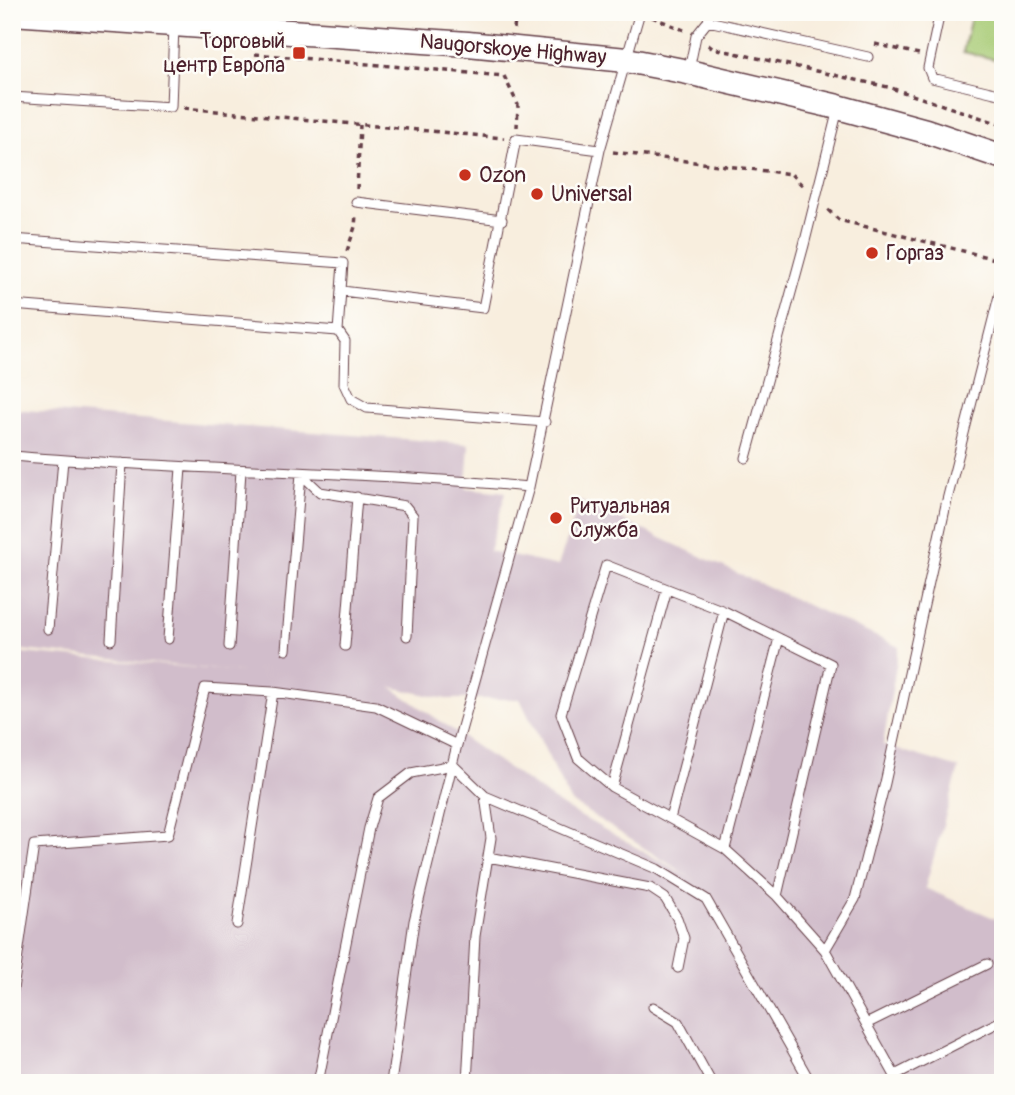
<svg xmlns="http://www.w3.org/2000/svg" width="1015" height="1095" font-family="Pangolin,sans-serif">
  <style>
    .industrial { fill: #d1bdcb; fill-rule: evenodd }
    .green { fill: #a7cb74; stroke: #787550; stroke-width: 2 }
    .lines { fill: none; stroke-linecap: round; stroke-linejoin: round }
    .lane-casing { stroke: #643e46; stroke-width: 11 }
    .secondary-casing { stroke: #643e46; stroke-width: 27 }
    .path { stroke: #643e46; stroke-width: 3.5; stroke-dasharray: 5 5; stroke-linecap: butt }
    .lane { stroke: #fff; stroke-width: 9 }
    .secondary { stroke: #fff; stroke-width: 24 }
    .poi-dot { fill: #c8321e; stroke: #fdfcf7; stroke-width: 2.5 }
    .labels { text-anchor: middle; stroke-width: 5; stroke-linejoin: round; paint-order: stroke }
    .poi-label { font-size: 21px; fill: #4a1f2b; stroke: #fdfcf7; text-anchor: start }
    .street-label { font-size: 21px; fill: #4a1f2b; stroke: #fdfcf7 }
  </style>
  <rect width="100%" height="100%" fill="#fdfcf7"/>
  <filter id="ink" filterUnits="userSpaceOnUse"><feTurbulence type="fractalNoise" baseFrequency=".0143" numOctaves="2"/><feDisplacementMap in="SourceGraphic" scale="14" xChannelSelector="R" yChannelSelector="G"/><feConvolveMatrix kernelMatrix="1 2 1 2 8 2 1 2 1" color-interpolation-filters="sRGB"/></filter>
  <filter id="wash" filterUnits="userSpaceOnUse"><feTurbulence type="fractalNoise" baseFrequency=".00686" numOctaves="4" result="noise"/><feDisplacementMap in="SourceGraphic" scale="28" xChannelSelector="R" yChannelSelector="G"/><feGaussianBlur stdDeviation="1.57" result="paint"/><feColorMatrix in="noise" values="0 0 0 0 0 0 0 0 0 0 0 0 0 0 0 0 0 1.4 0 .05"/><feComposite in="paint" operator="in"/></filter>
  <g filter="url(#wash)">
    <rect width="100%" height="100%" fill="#f8eede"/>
    <path class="industrial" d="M12,409L469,444L466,488L506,492L489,551L558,566L580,501L899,647L883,745L959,768L925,888L1003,922V1083H12V652L242,672L12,649ZM391,687L446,699H520L570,801L693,879L564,807Z"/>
    <path class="green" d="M972,12H1003V61L963,52Z"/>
  </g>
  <g filter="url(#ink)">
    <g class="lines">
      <g class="lane-casing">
        <path id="lane" d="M940,12L928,68L932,78L1003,95
          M708,21L868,57
          M689,70L696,36L708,21L710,12
          M12,97L171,107L174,26
          M356,202L502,220
          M12,239L343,263L338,331L12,305
          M342,291L483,308L516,139L600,150
          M338,331L345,341L344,384L351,399L367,408L545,422
          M12,456C184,470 358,471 529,487
          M746,458L804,245L838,109
          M48,629L63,460
          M168,639L181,468
          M111,640L122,463
          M229,646L241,471
          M345,646L357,497
          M286,650L301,474L320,492L405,506L413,516L407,636
          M612,787L667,589
          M485,796L657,869L706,899L811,1083
          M670,819L724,611
          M725,849L779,638
          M488,857L650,888L665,898L677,918L684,938L678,968
          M777,896L831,664L724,611L606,565L561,714L578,758L612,787L725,849L777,896L825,950L899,1083
          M237,924L273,692
          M825,950L855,899L885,783L947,500L1003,280
          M12,996L34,845L168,835L205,688L273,692L376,706L457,745
          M653,1007L678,1022L711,1082
          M866,1024L987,964
          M895,1075L1003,1020
          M318,1083L369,828L378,798L411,773L453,765L485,796L491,838L475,936L467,1083
          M391,1083L414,921L457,745L529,487L600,150L640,12"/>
      </g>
      <g class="secondary-casing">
        <path id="secondary" d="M12,13L468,44L626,60L688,72L838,107L926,131L1003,157"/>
      </g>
      <path class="path" d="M652,17L684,30
        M514,29L516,12
        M875,44L919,54
        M708,45L712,48L888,87L1003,125
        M255,54L504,76L518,105L517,127
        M184,108L504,138
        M613,152L791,174L805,188
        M357,189L360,125
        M828,210L839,220L1003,261
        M347,251L355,227L356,214"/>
      <use href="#lane" class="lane"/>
      <use href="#secondary" class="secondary"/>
    </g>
  </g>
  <g class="poi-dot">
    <rect x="292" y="46" width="14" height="14" rx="3.5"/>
    <circle cx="465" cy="175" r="7"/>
    <circle cx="537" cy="194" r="7"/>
    <circle cx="872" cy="253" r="7"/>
    <circle cx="556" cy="518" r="7"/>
  </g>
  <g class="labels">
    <g class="poi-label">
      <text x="285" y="48" text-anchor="end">Торговый<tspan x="285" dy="24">центр Европа</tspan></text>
      <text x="479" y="182">Ozon</text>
      <text x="551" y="201">Universal</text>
      <text x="886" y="260">Горгаз</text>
      <text x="570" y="513">Ритуальная<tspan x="570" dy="24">Служба</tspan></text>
    </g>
    <g class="street-label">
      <text transform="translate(513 49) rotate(5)" y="7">Naugorskoye Highway</text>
    </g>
  </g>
  <rect width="1015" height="1095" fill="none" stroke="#fdfcf7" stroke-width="42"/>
</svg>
